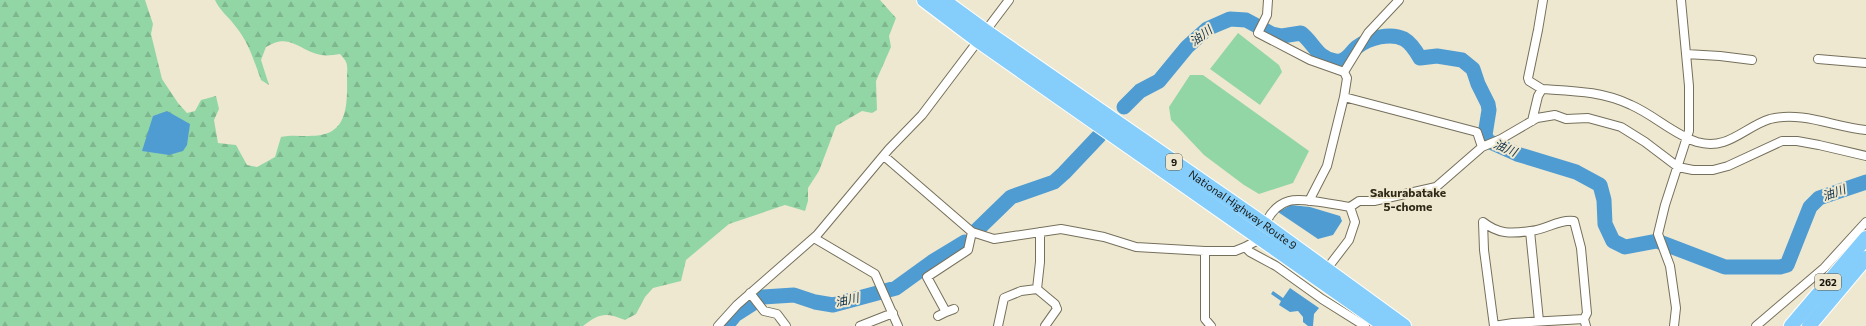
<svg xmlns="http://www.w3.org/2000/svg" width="1866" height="326" font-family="Commissioner,'Noto Sans JP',sans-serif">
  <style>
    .forest { fill: url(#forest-firs) }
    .park { fill: #93d6a6 }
    .water { fill: #4f9cd2 }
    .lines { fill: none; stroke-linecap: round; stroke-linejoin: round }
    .river { stroke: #4f9cd2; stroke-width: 15 }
    .street-casing { stroke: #75705b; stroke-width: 10 }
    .highway-casing { stroke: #fff; stroke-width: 16 }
    .street { stroke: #fff; stroke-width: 8 }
    .highway { stroke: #85cefc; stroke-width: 14 }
    .labels { text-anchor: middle; stroke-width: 4; stroke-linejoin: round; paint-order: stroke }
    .shield { fill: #efe8d1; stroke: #585448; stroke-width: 1 }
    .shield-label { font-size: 10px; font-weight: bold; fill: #18150d }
    .street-label { font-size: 11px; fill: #18150d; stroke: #efe8d1 }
    .water-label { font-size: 12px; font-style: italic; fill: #14364d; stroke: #efe8d1 }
    .neighbourhood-label { font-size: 12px; font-weight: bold; fill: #2f2a18; stroke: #efe8d1 }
  </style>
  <defs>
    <pattern id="forest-firs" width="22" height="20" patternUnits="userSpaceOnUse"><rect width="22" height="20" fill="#93d6a6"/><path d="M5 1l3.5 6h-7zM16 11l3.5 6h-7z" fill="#7eb78e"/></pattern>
  </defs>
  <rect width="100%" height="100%" fill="#efe8d1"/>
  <path class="forest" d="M0,0H145L153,24L151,34L162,79L178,103L187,113L195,111L201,100L216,96L219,109L214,120L218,143L236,145L247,165L257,167L275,157L281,137C296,133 317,140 332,131C349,121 347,93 347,77C347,73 348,66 346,62C345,59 342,57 340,54C334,55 327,56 321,55C298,50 290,32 266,47L261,60L269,85L261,80C254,61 249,43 236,27C229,17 220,11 215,0H880L896,18L889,36L891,47L876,81L877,110L872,113L862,111L836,126L819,171L808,188V201L805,211L785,205L729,224L686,260L681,281L653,288L645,297L636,314L625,320C606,312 599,313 583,326H0Z"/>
  <path class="park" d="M1238,33L1279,65L1282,72L1260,105L1210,69Z
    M1190,75H1203L1309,151L1293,183L1259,194L1244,185L1204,155L1171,120L1169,107Z"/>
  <path class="water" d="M167,111L190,124L187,145L183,151L169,155L142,151L153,116Z
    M1291,205L1310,207L1340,216L1342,221L1333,235L1318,239L1278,212Z
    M1290,288L1319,308L1314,314L1313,326H1308L1303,322V317L1298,311L1290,312L1279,305L1281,301L1271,294L1273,291L1283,298Z"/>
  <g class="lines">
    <path class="river" d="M1124,107L1140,91L1159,81L1187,47L1207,29L1216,25L1230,19L1246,20L1272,34L1282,36L1301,33C1314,43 1317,58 1335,61C1346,63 1350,53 1357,47C1369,38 1390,32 1404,39C1411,43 1416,51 1420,58L1437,56L1462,60L1473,69L1478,84L1488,104L1489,110L1485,135L1488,141L1517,154L1576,172L1600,185L1604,200L1605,224L1613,241L1625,247L1657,241L1725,267H1780L1787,265L1810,207L1819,198L1866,182
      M977,230L1011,197L1054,182L1064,173L1099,136
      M726,326L735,315L763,297L794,295L815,302L833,305L896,288L932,262L965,242"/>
    <g class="street-casing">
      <path id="street" d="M1268,0L1267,15L1258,33L1310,60L1344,72L1347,78L1344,97L1327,166L1309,201
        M1686,54L1720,56L1752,60
        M1818,59L1866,63
        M1344,72L1368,33L1399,0
        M1542,89L1529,81L1528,78L1538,30L1543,0
        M1344,97L1477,132L1482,147
        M1532,121L1538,96L1542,89C1573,91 1602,91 1631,105C1654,115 1673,134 1697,142C1728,151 1744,127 1770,119C1802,111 1835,127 1866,130
        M884,156L972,232L994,239L1061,229L1104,237L1136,247L1205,251H1235L1245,247L1260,239C1264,223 1272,206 1289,201C1302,197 1335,205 1350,207L1359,201H1374L1436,187L1482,147L1501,139L1537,118L1555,115L1566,119L1588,118L1621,127L1645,142L1678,167L1693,170H1713L1728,166L1782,141H1797L1819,145L1866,156
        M1530,231C1545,230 1559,219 1574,221L1581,248L1587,313L1584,319
        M1040,232V262L1037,289L1055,304L1057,309L1045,326
        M814,238L875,274L898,326
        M1245,247L1250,252L1276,266L1322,299L1365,326
        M1205,251V319L1211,326
        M1326,270L1349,240L1355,222L1350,207
        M750,293L764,311L777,314L786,326
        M946,312L954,309
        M938,316L946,312L927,277L968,250L972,232
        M718,326L737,305L817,235L889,149L922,115L1009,0
        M860,326L893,313
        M998,326L1004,298L1021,291L1037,289
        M1494,326L1484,250L1483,222C1498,234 1511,234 1530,231L1539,321
        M1494,326L1513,323L1584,319L1586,326
        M1674,326L1676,308L1670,266L1658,234L1665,205L1689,131V86L1681,0
        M1756,326L1824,268L1866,222"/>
    </g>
    <g class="highway-casing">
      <g id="highway">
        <path d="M924,0L977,40L1385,326"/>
        <path id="s1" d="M943,0L984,30L1264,224L1404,326"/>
        <path d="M1791,326L1866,238"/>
        <path d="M1809,326L1866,258"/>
      </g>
    </g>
    <use href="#street" class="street"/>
    <use href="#highway" class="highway"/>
  </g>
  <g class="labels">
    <g class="shield">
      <rect x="1166" y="154" width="16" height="16" rx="3"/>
      <rect x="1815" y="274" width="26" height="16" rx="3"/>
    </g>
    <g class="shield-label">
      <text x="1174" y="166">9</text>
      <text x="1828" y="286">262</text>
    </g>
    <g class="street-label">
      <text dy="4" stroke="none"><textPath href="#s1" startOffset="366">National Highway Route 9</textPath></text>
    </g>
    <g class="water-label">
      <text transform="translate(1201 36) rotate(-37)" y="4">油川</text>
      <text transform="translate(1505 148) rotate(23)" y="4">油川</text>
      <text transform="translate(1834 193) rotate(-20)" y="4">油川</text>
      <text transform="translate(847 300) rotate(-12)" y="4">油川</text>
    </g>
    <g class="neighbourhood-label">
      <text x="1408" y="197">Sakurabatake<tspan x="1408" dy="14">5-chome</tspan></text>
    </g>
  </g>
</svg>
